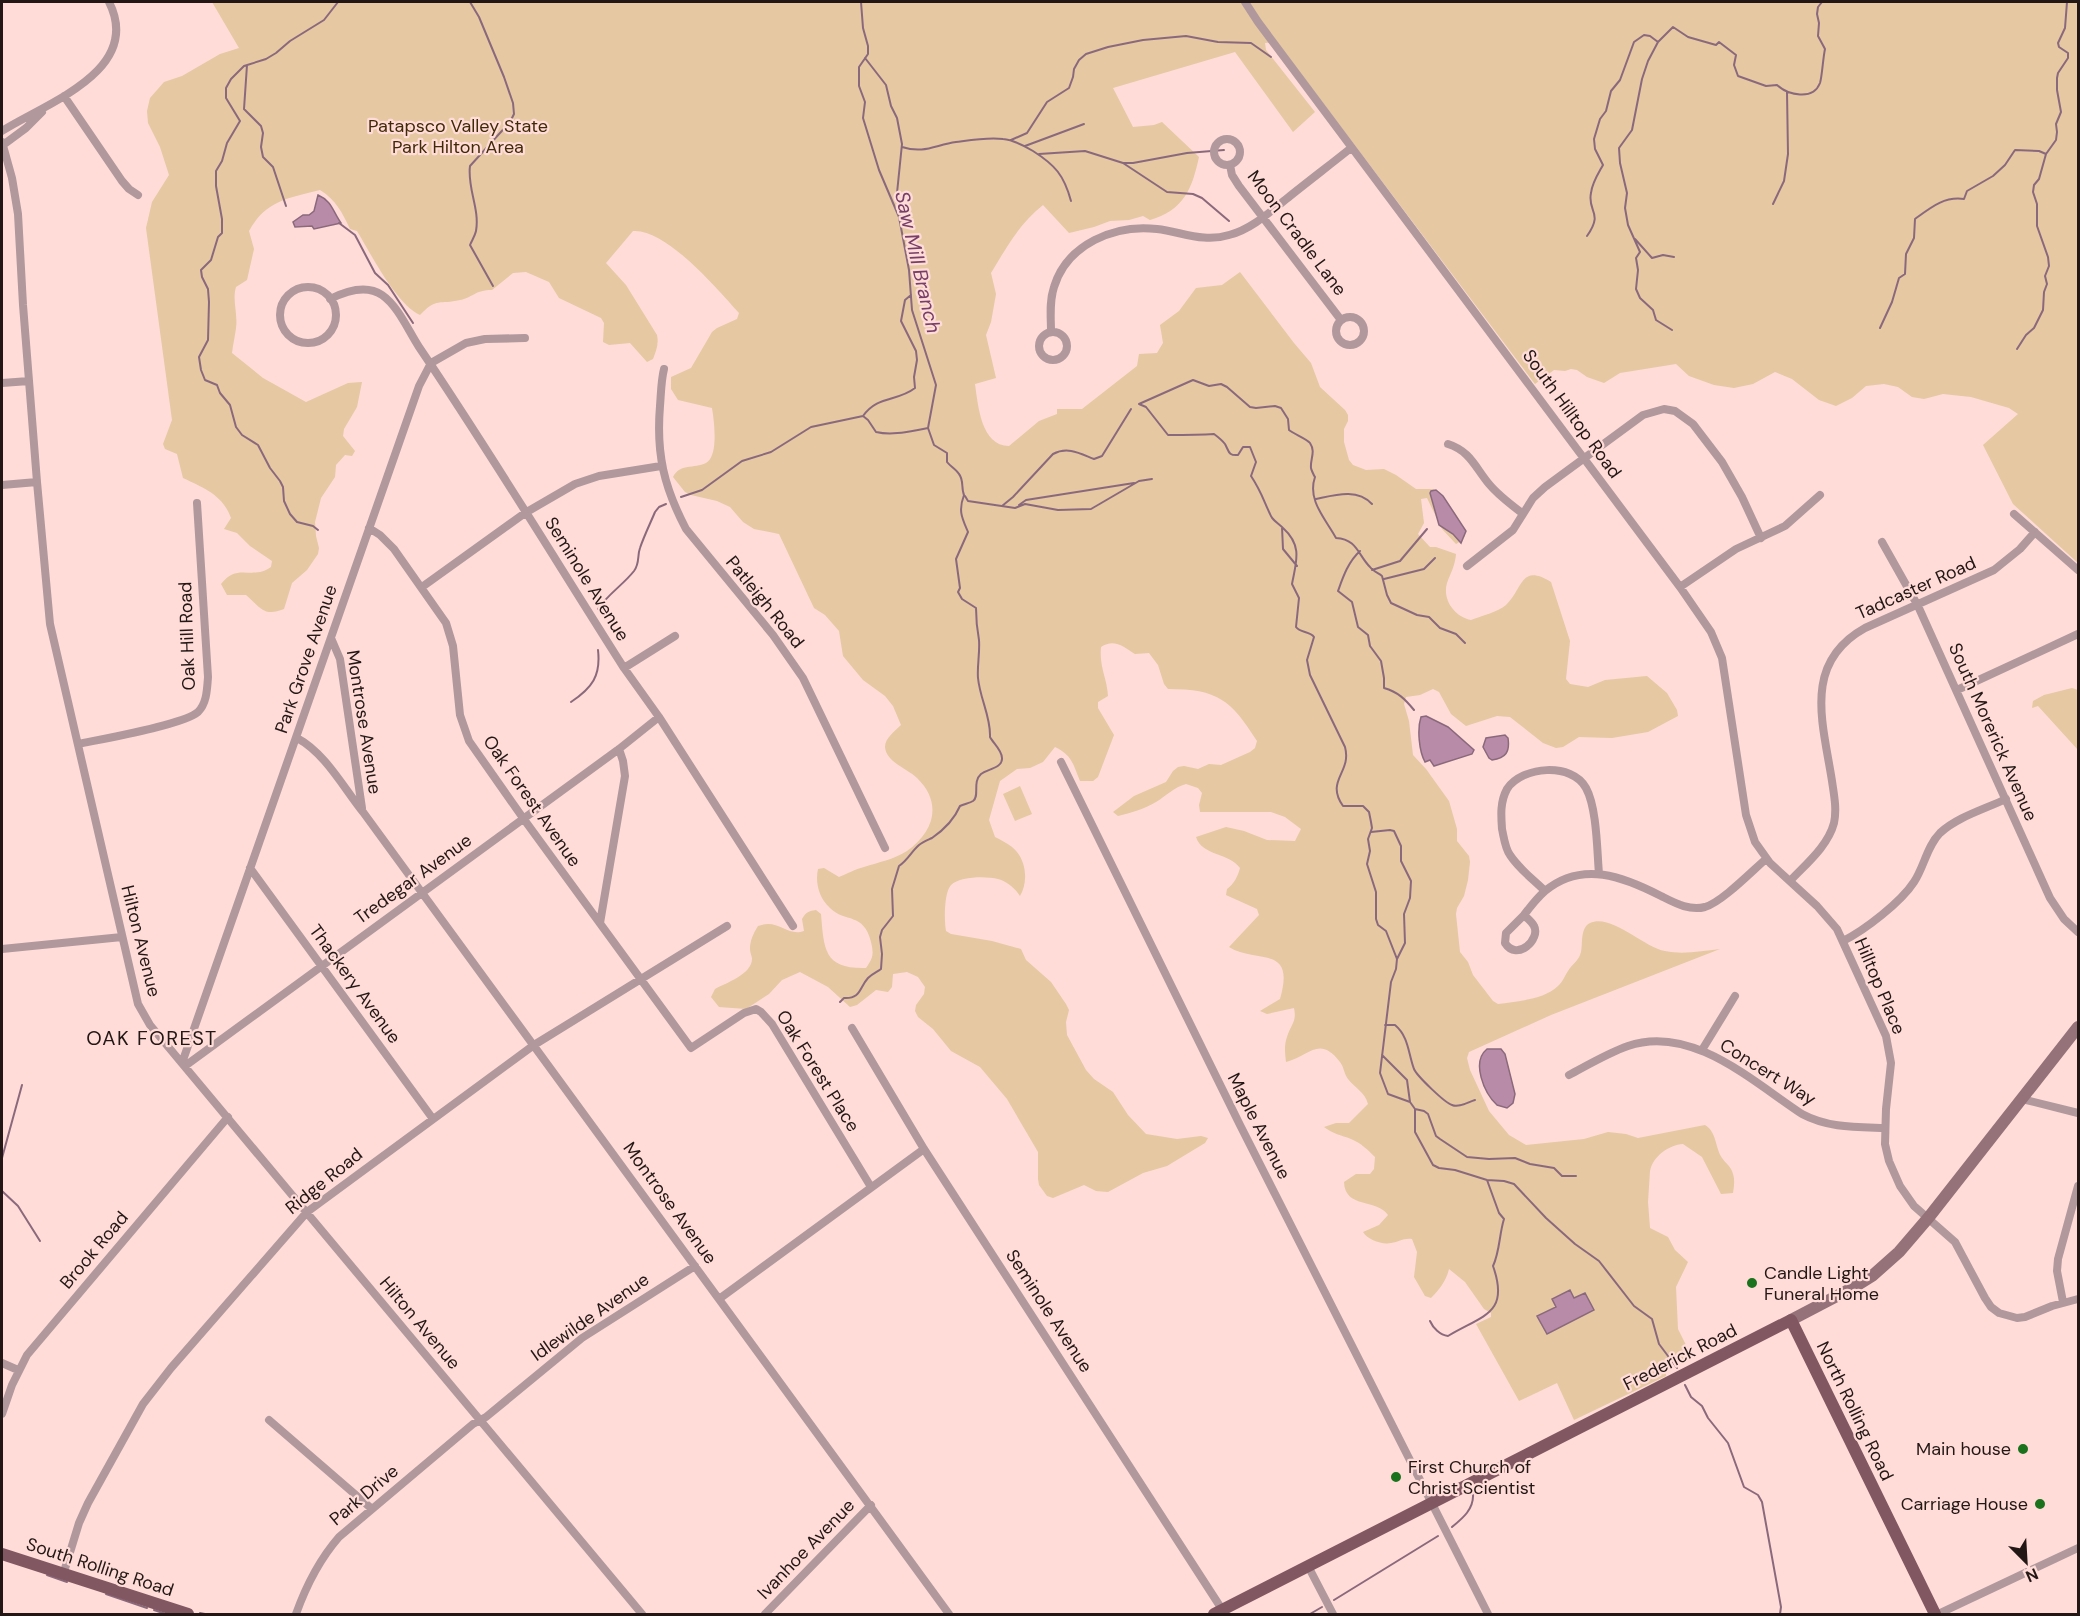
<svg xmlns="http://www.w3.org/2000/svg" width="2080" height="1616" font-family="'DM Sans',sans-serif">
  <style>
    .green { fill: #e6c8a2 }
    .water { fill: #b88ca9; stroke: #8b697d; stroke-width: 1.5 }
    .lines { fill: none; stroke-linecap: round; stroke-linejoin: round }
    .stream { stroke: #8b697d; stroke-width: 2 }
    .street { stroke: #b0989d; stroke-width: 8 }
    .secondary { stroke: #95727a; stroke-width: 12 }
    .primary { stroke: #815762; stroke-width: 12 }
    .poi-dot { fill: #1b721d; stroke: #ffdcd7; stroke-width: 2 }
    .labels { text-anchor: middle; stroke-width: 4.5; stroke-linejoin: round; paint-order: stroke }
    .park-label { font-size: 18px; fill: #402906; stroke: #ffdcd7 }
    .street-label { font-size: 18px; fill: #231716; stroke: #ffdcd7 }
    .poi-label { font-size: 18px; fill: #231716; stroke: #ffdcd7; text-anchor: start }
    .water-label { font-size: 20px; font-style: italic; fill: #773e67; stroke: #ffdcd7 }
    .neighbourhood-label { font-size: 20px; letter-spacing: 1.5px; fill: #231716; stroke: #ffdcd7 }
  </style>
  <rect width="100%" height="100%" fill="#ffdcd7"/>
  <path class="green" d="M212,2H2078V563L2013,504L1983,445L2018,414L2009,408L1971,397L1943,394L1924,399L1912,397L1898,387L1884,384L1866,386L1852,398L1836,406L1819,400L1792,379L1775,372L1753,384L1734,388L1714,385L1689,376L1676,364L1620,373L1604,383L1587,377L1577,370L1571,369L1565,371L1554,370L1535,384L1277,42L1265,43L1266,50L1315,112L1293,132L1235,52L1113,88L1133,127L1154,125L1162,122L1199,157C1192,189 1184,210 1150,220L1143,216L1129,220L1110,221L1094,227L1069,233L1043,205C1020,223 1006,248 991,273L996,294L991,322L986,335L996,378L975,384C978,405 981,446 1009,446L1039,421L1057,414V409H1082L1137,366L1139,354L1157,353L1163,343L1160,325L1179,311L1196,288L1222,285L1240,272L1294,343L1311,363L1320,387L1345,410L1348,415V421L1344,429V442L1349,460L1353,465L1366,470L1384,469L1396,475L1416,489H1434L1455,513L1461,523L1465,536L1461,541L1456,544L1442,529L1427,498L1421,499L1424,523L1418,534L1430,547H1436L1456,554C1455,566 1451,572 1447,583C1442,600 1455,617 1471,620C1481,616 1498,612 1506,605C1523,589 1520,563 1551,582L1570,641L1566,679L1570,684L1588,687L1605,680L1647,676L1667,693L1677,710L1678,716L1648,732L1612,738L1579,737L1563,747L1556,748L1543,743L1510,717L1497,716L1466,726L1451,714L1439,692L1433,689L1420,695L1406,697L1404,704L1409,721L1413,755L1426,769L1449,801L1457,829V841L1469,856L1470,862L1468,880L1464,896L1457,908L1456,914L1460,952L1468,962L1473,975L1493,1001L1498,1004C1518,1001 1543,1000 1558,986C1563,982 1565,975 1568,971C1572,964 1579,961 1581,952C1583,943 1580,928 1590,923C1611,913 1643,947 1665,951C1683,955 1702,951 1720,949L1551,1015L1469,1052L1467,1058L1470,1070L1489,1111L1509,1135L1526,1145L1584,1139L1608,1132L1626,1134L1638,1138L1705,1125C1717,1132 1715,1148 1722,1158C1726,1164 1731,1166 1733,1174C1735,1180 1734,1186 1733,1193L1721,1194L1702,1157L1683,1144C1669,1145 1653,1156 1650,1171L1648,1202L1650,1228L1668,1237L1675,1250L1688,1262L1676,1287L1678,1329L1689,1351L1686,1363L1666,1364V1376L1574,1420L1557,1383L1519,1401L1476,1324L1491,1317V1313L1484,1309L1465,1282L1449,1269C1446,1281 1440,1289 1431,1298L1425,1296L1414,1277L1417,1252L1412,1239C1403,1238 1399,1242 1391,1243C1382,1245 1368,1240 1363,1232L1379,1225L1388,1215C1376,1198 1345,1209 1344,1182L1356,1174H1370L1374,1169L1375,1157C1368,1150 1361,1143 1351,1139C1341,1135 1333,1134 1324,1127L1336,1123H1349L1368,1104C1365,1092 1355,1088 1348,1079C1344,1074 1344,1067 1340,1062C1319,1035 1310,1056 1286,1062C1285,1053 1284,1045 1287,1037C1291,1024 1297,1022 1294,1008L1267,1014L1260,1011L1280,999C1296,944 1256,964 1229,947L1259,915L1257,909L1226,895L1227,889C1234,884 1238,876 1240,868C1230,853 1202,856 1196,837L1226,827L1244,831L1267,840L1295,841L1301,829L1285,817L1271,812H1200L1199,805L1202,793L1198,788L1186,784C1174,787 1166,796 1156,802C1144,809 1131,813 1118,816L1113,812L1134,796L1166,782L1173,771L1178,767L1184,766L1198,769L1209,764L1221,765L1250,752L1255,748L1257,741C1231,700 1218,689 1168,689L1164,684L1158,665L1149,653L1135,654C1124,647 1114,638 1101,647C1099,667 1107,678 1108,696L1098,702V708L1114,735L1098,777L1093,781H1080C1073,764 1072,755 1055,747L1043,762L1030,768L1017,769L1000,781L989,820L995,837C1001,840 1007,843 1012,847C1026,858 1029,881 1020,896C1016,889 1006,881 998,879C987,876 960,876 951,885C944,892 944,921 946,931L951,934L992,941L1021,949L1026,960L1051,982L1066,1004L1069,1010L1066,1022L1067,1035L1086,1070L1094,1079L1113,1092L1128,1115L1146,1134L1177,1139L1201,1136L1208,1138L1205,1143L1167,1166L1143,1173L1108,1192L1096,1191L1084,1185L1053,1198L1047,1196L1039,1185L1038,1179V1152L1007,1099L980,1067L951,1051L933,1029L918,1017L915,1011L916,1005L924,994L925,987L918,977L907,972L893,974L892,987L888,992L876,990L857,1005L850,1007L828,987L800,972L782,980L769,994L746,1009L719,1007L711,997L715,989C726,983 752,974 752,959C752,956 750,953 750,949C750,941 753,934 758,926C761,925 765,924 768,924C781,924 790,936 804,931L802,919C806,912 809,911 816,910L821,914C824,950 824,969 866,968C873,958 874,954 871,942C864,912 845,923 830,908C819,898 815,883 818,869L824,868L839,877C847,874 855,869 864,867C879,862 893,860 907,851C934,832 943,803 917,778C908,769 886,762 885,747C885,738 895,731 901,725L893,706L885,696L863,680L843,656L839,631L825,615L814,608L779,534L754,529L743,522L730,507L717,501L691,495L685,492L673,477C680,463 694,469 706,463C719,456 714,420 712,408L678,400L671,389V377L691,368L712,332L717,328L737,319L739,313C718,290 666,228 633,231L606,263L626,285L657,335C659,344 656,351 653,359L647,362L630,343L609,345L603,342L604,323L601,318L559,298L549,282L526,272L513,273L492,290C475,290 474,297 460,300C439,305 437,297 420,315C396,304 371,254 357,231L350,229C342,212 336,200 320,190C289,198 266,200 249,231L254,249L247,280L236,287C232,300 238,314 236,328C235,336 233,344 232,353L263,378L306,402L348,383L362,382L357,407L344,429L343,436L355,451L352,456L345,455L336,465L335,477L321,498L315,522L316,536L319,548L318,554L307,570L292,583L284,609C264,617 261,608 246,595H227L221,584C238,562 251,581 271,567L272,561L250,546L237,533L224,529L231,518C223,495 204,488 183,478L177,454L165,449L163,444L172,420L146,228L152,202L169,175L160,147L148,123L147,111L150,98L164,82L182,76L220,54L239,48Z
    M2072,688L2078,690V750L2038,706L2032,708L2033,701L2044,695Z
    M1020,786L1032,814L1015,821L1003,794Z"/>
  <path class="water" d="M318,195C332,201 333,212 341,223L314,229L312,226L295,227L293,222L303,215H309L314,211Z
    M1436,490L1443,496L1466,531L1461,543L1453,534L1439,525L1430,493L1431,491Z
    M1426,716L1448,727L1474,750L1472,754L1434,766L1430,760L1425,762C1419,751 1417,729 1421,717Z
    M1505,735L1508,738C1510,752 1506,758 1492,760L1489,758L1483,747L1486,738Z
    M1487,1049H1501L1505,1054L1515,1094L1513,1103L1507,1108L1497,1105C1484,1093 1471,1062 1487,1049Z
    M1570,1290L1574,1298L1585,1293L1594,1310L1547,1334L1537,1316L1556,1307L1552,1299Z"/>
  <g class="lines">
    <path class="stream" d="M470,2L479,17L504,77L513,103L514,114L510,122L470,166C467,188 480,209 476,231C475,236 472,240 470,245L493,286
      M865,58L886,85L891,106L897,118L902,144L897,193L903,227
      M247,65L244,109L261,126L263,133L261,147L263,157L273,167L286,206
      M1011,140L1027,133L1047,102L1069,88L1073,77L1074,69L1079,60L1086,54L1108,47L1143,40L1186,36L1218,42L1251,43L1271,57
      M1025,146L1084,124
      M902,147C924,154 935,145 956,142C971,140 988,137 1003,139C1014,140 1023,145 1033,151C1055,165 1064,175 1071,201
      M1039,154L1085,151L1123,163H1133L1187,153L1224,150
      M1123,163L1167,192L1193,194L1202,198L1229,221
      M1773,204L1784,181L1788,154L1787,92
      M339,223L355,235L375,273L388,285L413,323
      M1587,236C1604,212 1587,212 1591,193C1592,183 1598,174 1603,165L1595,149L1594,139L1600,119L1606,111L1611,91L1620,80L1634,42L1644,35L1650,36L1658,42
      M1635,239L1652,258L1663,255L1674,257
      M1880,328L1892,302L1899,278L1905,274L1906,254L1914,238L1915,219C1930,208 1944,196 1964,199L1967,191L1993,176L2005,165L2015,150L2039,151L2046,154
      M1672,330L1656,320L1653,310L1640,298L1636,289L1638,270L1636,258L1640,252L1628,225L1625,208L1627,193L1620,163L1619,148L1632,130L1642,79L1648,61L1658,42L1673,27L1688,37L1716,45L1719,42L1736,55L1734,65L1738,76L1766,86L1777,85C1788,95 1813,101 1820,83C1822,77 1823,58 1825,49L1818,36L1819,23L1817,14L1818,7L1822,2
      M2017,349L2026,335L2034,328L2043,310L2044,292L2047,284L2045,276L2049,266L2048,257L2037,226V204L2033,192L2034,185L2039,179L2046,154L2056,140L2057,132L2056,124L2061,112L2057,90V78L2058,73L2068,58V53L2059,47L2058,43L2065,28L2067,2
      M863,416L868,420L876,432C893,436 911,431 928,428
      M1139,481L1152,479
      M965,496L968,501L1015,508L1025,504L1058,510L1091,509L1139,481
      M681,497L702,490L742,461L771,452L811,427L863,416C878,395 897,402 915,388L914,377L917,360L916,351L901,321L905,300L911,295
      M1316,499C1335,495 1357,488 1372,504
      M1019,505L1026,500L1134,483
      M1002,506L1013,497L1053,454C1068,446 1081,454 1094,459L1102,456L1131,409
      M1282,527L1283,549L1297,566
      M318,530L313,526L297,522L290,514L284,501L283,487L280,481L270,468L258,445L242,435L236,427L230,405L220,393L217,385L205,380L201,370L199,357L208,340L209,302L208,289L202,277L201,270L211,260L218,237L222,233V219L216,186V171L222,161L227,143L240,121L226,98V88L231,79L244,66L266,59L276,53L290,41L324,20L338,2
      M1360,551C1348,562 1343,577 1338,591L1352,602L1358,627L1368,635L1370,646L1381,661L1384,678V688C1398,692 1405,699 1414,710
      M1372,570L1400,561L1427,529
      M1384,579L1424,569L1435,558
      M598,609C608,594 623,585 634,571C640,563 637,556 640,548C644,536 650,524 655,512L659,507L666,504
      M571,702C592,688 601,676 598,650
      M1371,832L1390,830L1394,831L1401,846V861L1411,881L1410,898L1404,914L1405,943L1397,959
      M840,1002L844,998C861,999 859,988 868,978C872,974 877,972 881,969L882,954L880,937L882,930L893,916L892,889L899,866C908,860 911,852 919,845C923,842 928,840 932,838C945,829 954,820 960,806C964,804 970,803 973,801C980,796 972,782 981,774C987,769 1003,768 1002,758C1002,750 993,743 990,737C991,717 980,699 978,678C977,666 980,653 979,640C977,629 976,619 976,608L962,599L958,592L960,588L956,559L968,532C962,518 958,511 964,495C961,488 964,480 959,474C956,469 950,466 947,462V453L934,445L928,428L936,385L912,310L909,270L899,217L879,170L863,118L865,102L859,86V67L868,54V46L863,28L861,2
      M1385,1025H1395C1409,1037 1408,1053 1414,1069C1417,1076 1445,1103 1452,1105C1459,1108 1468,1102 1475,1100
      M1382,1055L1407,1080L1410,1102L1415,1109L1424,1111L1428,1114L1436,1136L1440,1139L1467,1157L1489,1159L1515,1158L1530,1164L1554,1168L1562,1176H1576
      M1410,1102L1388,1094L1380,1073L1391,982L1396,969L1397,959L1386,931L1378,925L1376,919V892L1367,864L1370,851L1368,839L1372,828L1371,822L1369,812L1363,806H1343C1325,780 1352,773 1345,747L1310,675L1307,660L1314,637C1310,631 1300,633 1296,627L1299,598L1292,584C1296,562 1303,546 1283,528C1278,523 1272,520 1270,514C1263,499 1261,491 1251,476L1256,462L1250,447H1243L1238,455C1228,456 1229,451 1225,444C1222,440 1218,437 1214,434C1199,435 1184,435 1168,435L1146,407L1139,404L1193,380L1209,386L1221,384L1227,387L1250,407L1256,408L1275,406L1281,408L1288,419L1289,430C1294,434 1307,439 1310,443C1316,452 1310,459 1311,468C1311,469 1314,476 1315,477C1307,500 1325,518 1336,538C1357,539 1358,555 1370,567C1373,571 1378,573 1382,576L1387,595L1391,603L1417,615L1429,617L1440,628L1456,634L1465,643
      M1415,1109V1132L1433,1165L1439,1168L1455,1170L1487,1180L1504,1181L1514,1184L1546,1218L1575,1244L1599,1261L1634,1306L1652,1319L1659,1344L1677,1368
      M2,1158L22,1085
      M2,1191L18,1206L40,1241
      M1430,1321C1433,1328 1440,1335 1448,1336C1483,1315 1510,1314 1493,1266C1500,1251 1499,1235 1504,1219L1499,1213L1487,1180
      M1685,1385L1691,1397L1702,1406L1708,1418L1728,1443L1744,1487L1758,1495L1762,1502L1781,1607L1780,1614
      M1452,1527C1463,1518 1474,1509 1473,1494
      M47,1575L67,1582
      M106,1594L147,1608
      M1334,1600L1438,1536
      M154,1610L166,1614
      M200,1613L205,1614
      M1310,1614L1322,1607"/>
    <path class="street" d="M1245,2L1258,22L1680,587L1711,632L1722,658L1746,815L1755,842L1770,863L1817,906L1837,929L1886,1036L1891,1063L1886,1109L1885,1144L1889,1161L1900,1186L1914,1206L1955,1242L1985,1298L1991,1307L1999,1313L2017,1318L2025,1317L2052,1306L2078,1299
      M64,96L122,181L129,189L138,195
      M2,131C44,104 144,71 109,2
      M1214 152a13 13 0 1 1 26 0a13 13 0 1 1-26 0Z
      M2,142L12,178L18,214L23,305L37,482L50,624L138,1004L150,1025L642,1614
      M3,145L26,128L42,112
      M1230,165L1232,175L1239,186L1341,320
      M280 315a28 28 0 1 1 56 0a28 28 0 1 1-56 0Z
      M330,299C346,291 366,284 382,295C398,306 408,330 419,347C490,452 556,561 624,668L659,717L793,926
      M1336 331a14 14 0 1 1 28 0a14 14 0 1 1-28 0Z
      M1051,332C1051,317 1049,302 1054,287C1067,244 1115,224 1157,229C1182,232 1204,243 1229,235C1252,229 1271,211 1290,196C1310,180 1331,164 1351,148
      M1039 346a14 14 0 1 1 28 0a14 14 0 1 1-28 0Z
      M664,369C661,381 661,394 660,406C656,454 664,487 686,529L773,635L803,678L885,848
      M2,383L29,381
      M1448,444C1470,451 1475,467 1489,484C1498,495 1510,504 1522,513
      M2,485L37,482
      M2014,514L2078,570
      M369,528L380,535L394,549L446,623L453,646L460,715L469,741L523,818L691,1048L744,1013L756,1009L761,1012L772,1024L871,1187
      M1882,542L1918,606L2050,898L2064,919L2078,932
      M1467,566L1513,530L1533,498L1545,487L1643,415L1664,409L1675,411L1693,424L1722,462L1742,497L1761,538
      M422,587L525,513L575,484L599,476L661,466
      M1680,587L1736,549L1785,526L1820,495
      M331,638L340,659L362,808
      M624,668L675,636
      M1957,690L2078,634
      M297,738C325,753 343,787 363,812L949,1614
      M78,744C102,739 183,725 198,712C207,703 207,689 208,677L197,503
      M1061,762L1240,1125L1488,1614
      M250,868L433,1119
      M1790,881C1806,864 1828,846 1834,823C1837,809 1834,795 1832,781C1823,723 1802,663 1865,628L1994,570L2020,549L2035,532
      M1545,891C1534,880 1519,869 1510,855C1505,848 1504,838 1502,829C1501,815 1500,802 1507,789C1522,766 1572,762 1586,788C1597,808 1597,851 1599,874
      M1524,915L1506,933L1505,943C1517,962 1541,939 1534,926C1532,922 1527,918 1524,915C1530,907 1537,898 1545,891C1582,860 1624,877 1661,896C1675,903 1689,911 1705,907C1722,902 1752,871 1766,859
      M600,923L625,776L623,761L619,749
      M1843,941C1865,930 1901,902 1914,882C1924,867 1927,846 1940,833C1957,817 1985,809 2006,799
      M2,949L122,937
      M852,1028L924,1149L1225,1614
      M1702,1050L1735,996
      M182,1063L419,386L431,363L466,343L485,339L525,338
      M185,1066L619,749L659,717
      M1569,1075C1588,1065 1608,1053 1628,1046C1691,1024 1752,1081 1802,1114C1828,1128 1856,1127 1885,1128
      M2022,1099L2078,1113
      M719,1299L924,1149
      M2063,1302L2057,1271L2058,1259L2078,1186
      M2,1363L18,1370
      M2,1414L12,1385L27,1355L228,1117
      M269,1420L372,1509
      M1308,1566L1333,1614
      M63,1575L79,1523L88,1503L143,1404L171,1368L307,1212L534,1045L727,926
      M296,1614C306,1586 319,1560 339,1537L473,1424L486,1417L582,1338L695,1266
      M765,1614L871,1505
      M1938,1614L2078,1548"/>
    <path class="secondary" d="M1791,1320L1856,1286L1872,1276L1899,1252L1929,1217L2078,1027"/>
    <path class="primary" d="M2,1554L188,1614
      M1214,1614L1791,1320L1935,1614"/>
  </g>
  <g class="poi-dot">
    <circle cx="1752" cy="1283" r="6"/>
    <circle cx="2023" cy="1449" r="6"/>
    <circle cx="1396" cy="1477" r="6"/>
    <circle cx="2040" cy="1504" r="6"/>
  </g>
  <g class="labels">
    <g class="park-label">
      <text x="458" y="132">Patapsco Valley State<tspan x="458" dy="21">Park Hilton Area</tspan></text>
    </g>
    <g class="street-label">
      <text transform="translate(1297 233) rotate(53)" y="6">Moon Cradle Lane</text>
      <text transform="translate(1572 414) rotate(54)" y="6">South Hilltop Road</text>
      <text transform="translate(587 579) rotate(58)" y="6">Seminole Avenue</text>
      <text transform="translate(1916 588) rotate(-24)" y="6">Tadcaster Road</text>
      <text transform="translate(765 602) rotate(51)" y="6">Patleigh Road</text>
      <text transform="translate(187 636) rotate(-92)" y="6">Oak Hill Road</text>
      <text transform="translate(306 659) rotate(-71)" y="6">Park Grove Avenue</text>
      <text transform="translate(364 722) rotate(81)" y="6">Montrose Avenue</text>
      <text transform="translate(1993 732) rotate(66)" y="6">South Morerick Avenue</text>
      <text transform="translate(532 801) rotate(55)" y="6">Oak Forest Avenue</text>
      <text transform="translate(413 879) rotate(-36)" y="6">Tredegar Avenue</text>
      <text transform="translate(141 941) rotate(76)" y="6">Hilton Avenue</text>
      <text transform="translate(355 984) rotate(54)" y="6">Thackery Avenue</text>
      <text transform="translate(1880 986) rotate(67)" y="6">Hilltop Place</text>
      <text transform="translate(818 1071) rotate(58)" y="6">Oak Forest Place</text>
      <text transform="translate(1768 1072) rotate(32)" y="6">Concert Way</text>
      <text transform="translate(1259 1126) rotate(63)" y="6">Maple Avenue</text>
      <text transform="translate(324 1181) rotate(-39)" y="6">Ridge Road</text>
      <text transform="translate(670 1203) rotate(54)" y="6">Montrose Avenue</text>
      <text transform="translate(94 1250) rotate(-50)" y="6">Brook Road</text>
      <text transform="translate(1049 1311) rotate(57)" y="6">Seminole Avenue</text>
      <text transform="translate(590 1317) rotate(-35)" y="6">Idlewilde Avenue</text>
      <text transform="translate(420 1323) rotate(50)" y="6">Hilton Avenue</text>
      <text transform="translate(1680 1357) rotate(-27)" y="6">Frederick Road</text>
      <text transform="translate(1855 1411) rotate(64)" y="6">North Rolling Road</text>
      <text transform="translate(364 1495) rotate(-40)" y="6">Park Drive</text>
      <text transform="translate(806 1549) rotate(-46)" y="6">Ivanhoe Avenue</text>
      <text transform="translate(100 1567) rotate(18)" y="6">South Rolling Road</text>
    </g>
    <g class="poi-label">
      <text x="1764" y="1279">Candle Light<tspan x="1764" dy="21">Funeral Home</tspan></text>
      <text x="2011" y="1455" text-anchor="end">Main house</text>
      <text x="1408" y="1473">First Church of<tspan x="1408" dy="21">Christ Scientist</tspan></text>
      <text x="2028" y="1510" text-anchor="end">Carriage House</text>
    </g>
    <g class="water-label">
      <text transform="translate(918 262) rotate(77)" y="7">Saw Mill Branch</text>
    </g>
    <g class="neighbourhood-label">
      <text x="152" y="1045">OAK FOREST</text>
    </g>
  </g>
  <rect width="2080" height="1616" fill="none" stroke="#231716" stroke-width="6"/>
  <g transform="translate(2026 1562) rotate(156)" stroke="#ffdcd7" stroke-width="4.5" paint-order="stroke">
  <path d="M0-4.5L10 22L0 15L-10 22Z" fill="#231716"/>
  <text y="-9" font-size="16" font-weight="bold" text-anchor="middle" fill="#231716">N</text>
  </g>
</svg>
